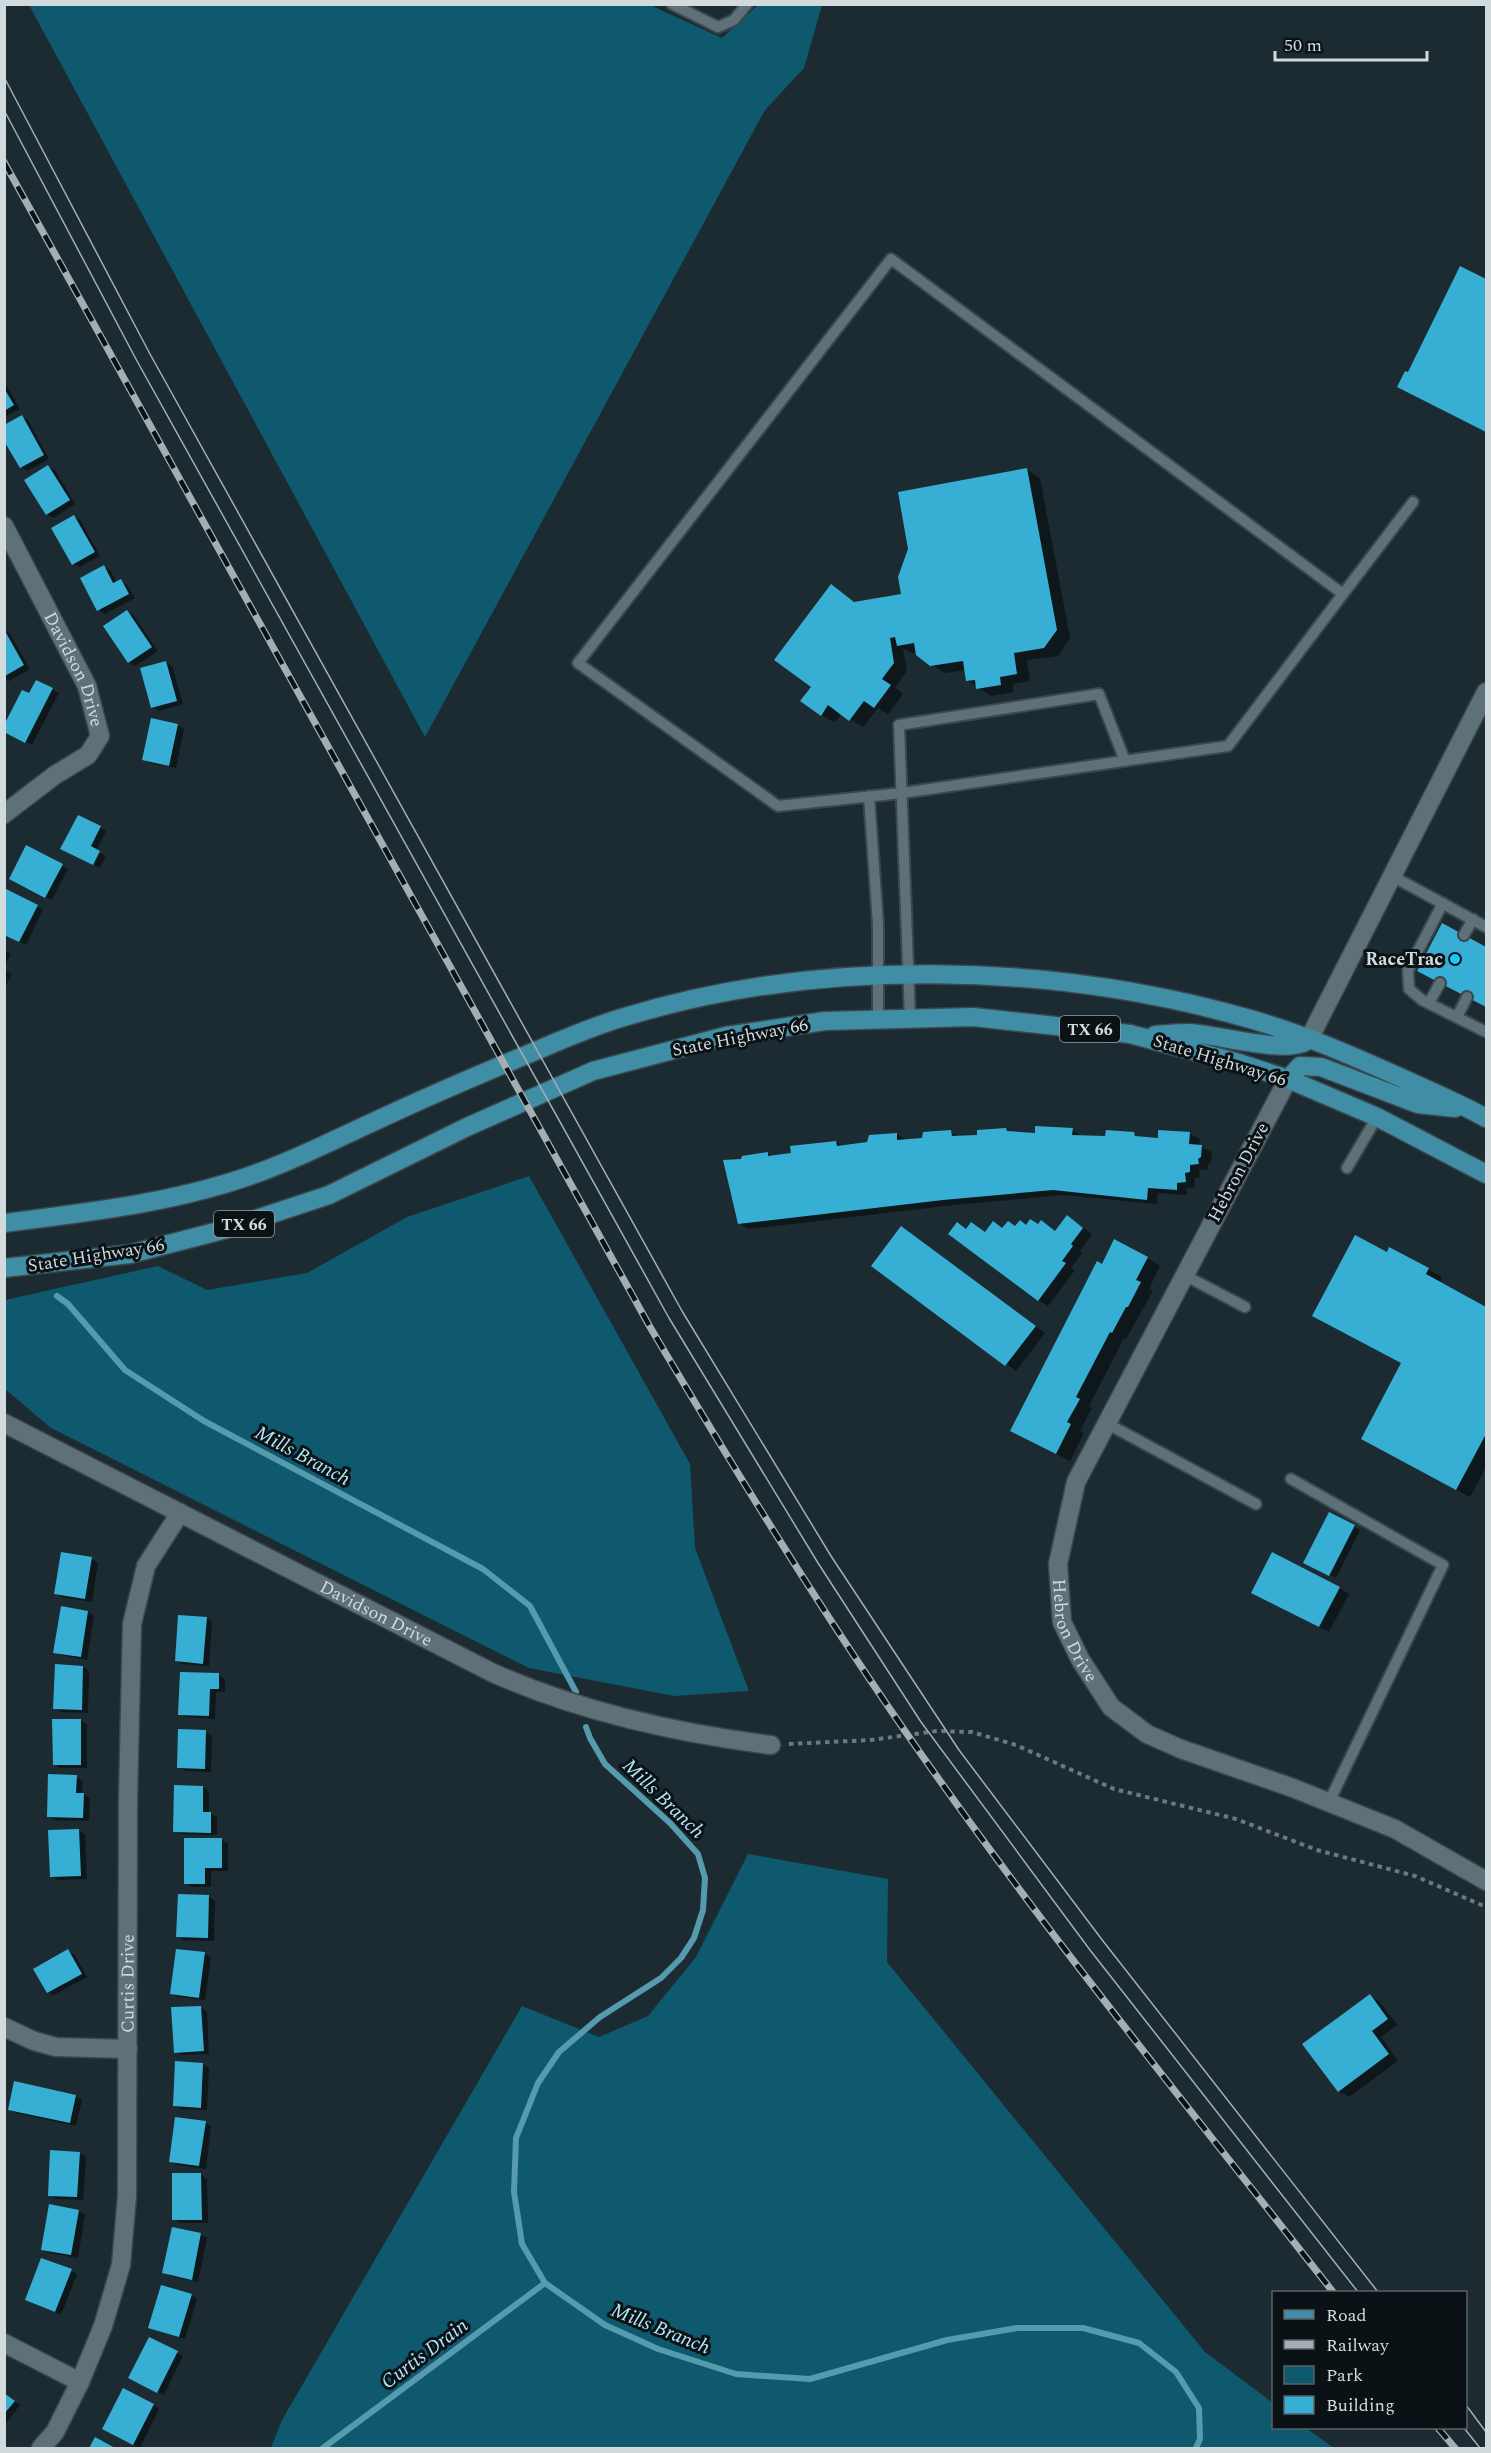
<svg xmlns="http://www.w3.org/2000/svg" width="1491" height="2453" font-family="Spectral,serif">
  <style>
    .green { fill: #0f596f }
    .shadow { fill: #0007 }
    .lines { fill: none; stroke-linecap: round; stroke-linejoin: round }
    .stream { stroke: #569aae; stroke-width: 6 }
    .building { fill: #37afd5 }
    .lane-casing { stroke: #3a474c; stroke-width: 14 }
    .street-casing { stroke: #3a474c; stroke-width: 21 }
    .primary-casing { stroke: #3a474c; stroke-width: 21 }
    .path { stroke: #6c797e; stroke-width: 4; stroke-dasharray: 4.5 4.5; stroke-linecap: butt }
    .lane { stroke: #5f7178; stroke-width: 10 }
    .street { stroke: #5f7178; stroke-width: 18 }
    .primary { stroke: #408da6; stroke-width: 18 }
    .tram { stroke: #a3afb2; stroke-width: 1.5 }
    .rail-casing { stroke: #a3afb2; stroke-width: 7 }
    .rail { stroke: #0b1215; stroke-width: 4.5; stroke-dasharray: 14; stroke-linecap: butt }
    .poi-dot { fill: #14cafb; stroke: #0b1215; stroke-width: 2 }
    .labels { text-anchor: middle; stroke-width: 6; stroke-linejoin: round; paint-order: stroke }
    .shield { fill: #0b1215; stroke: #969fa2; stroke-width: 1.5 }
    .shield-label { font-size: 16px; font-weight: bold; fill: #d1dbde }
    .street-label { font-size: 18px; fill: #d1dbde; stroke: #0b1215 }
    .poi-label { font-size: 18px; font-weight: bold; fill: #d1dbde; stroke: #0b1215; text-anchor: end }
    .water-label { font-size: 20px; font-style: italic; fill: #b5e7fb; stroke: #0b1215 }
  </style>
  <rect width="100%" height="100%" fill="#1b2b31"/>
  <path class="green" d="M650,5L722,38L758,5H822L804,68L765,110L425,737L29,5Z
    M529,1176L690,1464L695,1548L749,1691L674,1696L529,1668L51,1428L5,1389V1300L158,1266L207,1290L307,1273L407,1217Z
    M748,1854L888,1879L887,1962L1205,2352L1273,2403L1274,2428H1306L1334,2448H271L282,2420L522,2006L599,2037L648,2016L696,1957Z"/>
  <path class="shadow" d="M1461,268L1486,281V431L1413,395L1408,374Z
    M4,381L20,409L4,417Z
    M22,417L28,420L49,459L27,471L21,467Z
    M48,467L55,470L75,504L53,518L47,514Z
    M1027,470L1040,478L1070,638L1058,656L1027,660L1030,681L1013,684L1014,692L991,696L967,680L966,670L945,673L931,664L917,652L912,653L903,648L907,671L895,687L903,694L888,714L878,708L863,727L842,713L835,722L821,715L813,687L831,586L856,603L903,595Z
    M74,517L80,520L100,556L80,567L73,564Z
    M104,567L110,570L117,583L121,581L127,585L135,598L105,614L98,610Z
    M127,612L134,616L158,651L135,666L129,662Z
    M4,631L10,634L30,669L9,681L4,678Z
    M166,662L172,666L183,704L159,711L152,707Z
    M37,682L59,693L32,745L4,731Z
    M178,725L184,729L176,768L150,763L144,759Z
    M78,817L106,831L96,851L106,856L100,868L69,852Z
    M62,866L68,869L52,900L17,882Z
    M37,906L43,910L26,945L4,934Z
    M1443,925L1486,949V1006L1419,970Z
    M4,950L11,954L4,967Z
    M4,970L12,974L4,989Z
    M1006,1129L1013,1133L1036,1135L1072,1130L1082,1136L1106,1138L1133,1133L1142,1139L1159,1140L1160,1131L1190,1134L1200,1139L1199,1146L1212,1152L1211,1163L1208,1164V1169L1199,1170L1200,1177L1194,1178L1195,1187L1186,1188L1187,1195L1158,1193L1157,1204L1064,1195L954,1205L749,1229L739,1223L742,1161L768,1154L773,1157L793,1155L836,1142L843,1146L868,1143L896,1134L907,1140L923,1139L951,1132L960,1137L979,1136Z
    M1067,1217L1092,1234L1080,1251L1082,1253L1071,1268L1075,1270L1048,1306L1038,1300L958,1224L967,1229L986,1233L1039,1225L1041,1222L1056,1232Z
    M901,1228L1045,1333L1016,1371L873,1266Z
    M1390,1249L1442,1277L1439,1283L1486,1309V1467L1470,1497L1376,1446L1403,1363L1388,1254Z
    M1147,1258L1160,1266L1149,1289L1153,1291L1126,1339L1124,1338L1089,1406L1092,1408L1080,1431L1084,1433L1070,1461L1025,1438Z
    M1330,1514L1360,1530L1336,1578L1305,1562Z
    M92,1559L98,1563L92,1602L62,1597L55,1594Z
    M1339,1588L1349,1594L1329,1632L1263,1598Z
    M88,1612L94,1616L87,1660L61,1655L55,1652Z
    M206,1618L212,1622L209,1666L183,1664L176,1660Z
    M56,1666L83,1667L89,1671L88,1713L61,1712L55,1708Z
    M219,1675L225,1679V1692H216L215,1719L186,1717L179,1714Z
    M81,1721L87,1724V1768H60L54,1764Z
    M205,1732L212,1736L211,1772L185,1771L178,1767Z
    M76,1777L83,1781L82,1793L90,1798L89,1821L55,1820L48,1816Z
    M175,1786L203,1787L209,1791V1813L217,1817V1835L180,1834L174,1831Z
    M79,1831L85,1834L87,1879L58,1880L52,1876Z
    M221,1840L228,1843V1871H211V1887H192L186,1883Z
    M209,1897L215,1901L214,1941L184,1940L178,1936Z
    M68,1951L75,1955L87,1977L54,1995L48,1992Z
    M205,1954L211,1958L205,2000L178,1997L171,1993Z
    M1370,1996L1380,2002L1397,2025L1381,2037L1398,2061L1349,2097L1339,2091L1304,2045Z
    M201,2008L207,2011L209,2054L181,2055L175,2052Z
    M203,2064L209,2068L207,2110L181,2109L175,2106Z
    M75,2096L82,2100L76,2126L16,2113L10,2109Z
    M205,2123L211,2126L206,2169L177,2165L170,2161Z
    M79,2153L86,2157L83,2200L56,2199L49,2195Z
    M201,2175L207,2179L208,2223H180L174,2219Z
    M50,2206L79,2211L85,2215L78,2258L49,2253L43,2249Z
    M173,2229L201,2235L207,2238L198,2282L170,2276L164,2272Z
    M71,2271L77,2274L61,2315L26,2300Z
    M191,2295L197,2299L185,2339L150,2327Z
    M150,2339L183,2356L164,2395L130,2377Z
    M4,2394L20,2405L4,2426Z
    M153,2405L159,2409L140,2448L110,2432Z"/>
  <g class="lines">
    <path class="stream" d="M57,1296L68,1304L125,1370L204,1421L483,1569L530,1606L576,1692
      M586,1727L590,1738L605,1764L670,1823L698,1854L705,1878L703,1910L694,1938L681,1958L661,1978L600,2017L559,2052L538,2083L516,2138L514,2192L522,2244L545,2283L605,2325L658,2349L736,2374L810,2379L947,2340L1017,2328H1083L1139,2343L1176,2372L1199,2408L1200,2439L1196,2448
      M323,2448L545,2283"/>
  </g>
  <path class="building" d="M1460,266L1486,279V432L1397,387L1405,371L1408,372Z
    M4,388L14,405L4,411Z
    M22,415L44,455L20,468L4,441V425Z
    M48,465L70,500L46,515L24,480Z
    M1027,468L1057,630L1044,648L1014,653L1017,674L1000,677L1001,685L976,689L975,680L966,681L963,661L930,666L916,655L914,643L897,646L895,637L890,638L894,663L882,679L891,685L874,708L864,701L849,721L828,705L821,716L800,701L811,687L774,660L831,584L854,602L901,594L898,577L908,549L898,492Z
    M74,515L95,552L72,565L51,528Z
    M104,565L113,583L121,579L129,594L97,611L80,578Z
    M127,610L152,647L128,663L103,626Z
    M5,631L24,665L5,676Z
    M166,661L177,701L151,708L140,668Z
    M36,680L53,688L25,743L4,732V725L22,690L29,693Z
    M151,718L178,724L169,766L142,760Z
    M78,815L101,826L91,846L100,851L93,865L60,849Z
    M26,845L63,864L45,898L9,879Z
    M4,888L38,905L19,942L4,935Z
    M1442,923L1486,947V1007L1417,971Z
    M1035,1126L1073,1128L1072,1135L1105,1136L1106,1130L1134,1132L1135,1136L1158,1138V1130L1190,1132L1189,1144L1202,1145L1201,1157L1198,1159L1199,1164L1190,1165V1172L1185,1173L1186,1182L1177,1183V1190L1148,1188L1147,1200L1053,1190L943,1200L738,1224L723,1160L741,1159L742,1156L768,1152V1156L791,1153L790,1146L836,1141L837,1146L867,1142L869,1135L897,1133V1140L922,1138L923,1132L951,1130L952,1136L977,1135V1130L1006,1128L1007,1131L1035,1133Z
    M1067,1215L1083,1228L1071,1244L1073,1246L1062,1261L1066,1263L1038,1301L948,1234L957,1222L966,1229L971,1222L985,1232L993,1221L1002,1228L1008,1221L1015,1226L1020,1220L1026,1225L1030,1219L1038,1224L1041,1220L1055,1231Z
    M901,1226L1036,1326L1005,1366L871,1266Z
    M1355,1235L1387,1252L1389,1247L1429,1268L1426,1274L1486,1307V1434L1456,1490L1361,1439L1401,1363L1312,1316Z
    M1114,1239L1148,1257L1136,1280L1141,1282L1128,1307H1126L1112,1333L1110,1332L1076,1397L1080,1399L1067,1422L1071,1424L1056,1454L1010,1431L1097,1261L1102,1264Z
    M1329,1512L1355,1525L1329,1576L1303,1563Z
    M61,1552L92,1557L85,1599L54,1594Z
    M1272,1552L1340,1587L1319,1627L1251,1593Z
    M61,1606L88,1611L81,1657L53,1653Z
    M178,1615L207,1617L203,1664L175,1661Z
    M55,1664L83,1666L82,1710L53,1709Z
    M180,1672L219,1673V1689H210L209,1716L178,1715Z
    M52,1719H81V1765H53Z
    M178,1729L206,1730L205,1769L177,1768Z
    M48,1774L77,1775L76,1793H84L83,1818L47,1817Z
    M174,1785L203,1786V1812H211V1833L173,1832Z
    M79,1829L81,1876L50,1877L48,1830Z
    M184,1838H222V1868H205V1884H184Z
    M178,1894L209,1895L208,1938L176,1937Z
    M68,1949L82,1974L47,1993L33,1969Z
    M176,1949L205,1952L199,1998L170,1994Z
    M1370,1994L1388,2019L1372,2031L1389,2054L1338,2092L1302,2044Z
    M201,2006L204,2051L174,2053L171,2007Z
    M175,2061L203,2063L201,2108L173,2106Z
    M14,2081L76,2095L70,2123L8,2110Z
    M175,2117L206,2121L199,2166L169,2162Z
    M50,2150L80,2152L77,2197L48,2196Z
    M172,2173H201L202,2220H172Z
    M49,2204L79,2210L71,2255L41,2250Z
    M172,2227L201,2233L192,2280L162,2273Z
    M41,2258L72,2269L55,2312L25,2300Z
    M161,2285L192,2294L179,2337L148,2328Z
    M149,2337L178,2351L157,2393L128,2378Z
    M123,2388L154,2404L133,2445L102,2429Z
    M4,2393L15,2401L4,2414Z
    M95,2437L115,2448H89Z"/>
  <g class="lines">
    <g class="lane-casing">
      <path id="lane" d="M672,4L718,27L734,20L747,4
        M891,259L1343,594L1228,746L902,793L778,806L578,663Z
        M1343,594L1413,502
        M869,796L878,924V1019
        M1392,876L1486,927
        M1443,903L1408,970L1409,989L1422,1000L1486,1032
        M1464,935L1473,919
        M1429,1003L1440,983
        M1457,1017L1467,997
        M910,1018L899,725L1099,694L1125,761
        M1347,1168L1377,1117
        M1184,1275L1245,1307
        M1106,1423L1256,1504
        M1291,1479L1443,1565L1329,1802"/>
    </g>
    <g class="street-casing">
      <g id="street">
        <path id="s1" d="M4,526L87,686L100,736L88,755L55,775L4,814"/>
        <path d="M1309,1039L1486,692"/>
        <path id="s2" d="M1288,1079L1076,1482L1058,1564L1062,1622L1080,1659L1111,1707L1147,1734L1181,1749L1293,1788L1395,1829L1486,1881"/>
        <path id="s3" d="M4,1423L493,1673C581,1712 676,1733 771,1745"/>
        <path d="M4,2027L34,2041L56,2047L128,2049"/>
        <path d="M4,2343L80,2382"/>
        <path id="s4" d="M41,2448L55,2432L80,2382L103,2326L121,2265L127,2196L128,1799L132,1624L146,1566L180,1513"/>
      </g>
    </g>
    <g class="primary-casing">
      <path id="primary" d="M1155,1035C1166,1034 1177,1033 1188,1033C1213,1033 1293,1057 1309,1039
        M1288,1079L1300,1066L1321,1067L1418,1104L1455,1108
        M4,1223C91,1212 181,1202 263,1171C304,1156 344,1135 384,1117C431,1095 478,1075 526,1055C557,1042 588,1028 621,1018C818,957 1052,962 1250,1019C1300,1033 1348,1054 1395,1075C1426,1089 1457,1102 1486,1118
        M4,1268L130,1254L223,1230L329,1195L467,1127L593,1071L726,1036L825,1021L973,1017L1130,1034L1239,1063L1288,1079L1377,1117L1486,1174"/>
    </g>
    <path class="path" d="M789,1744L871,1740L937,1731L972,1732L1016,1745L1114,1789L1236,1819L1317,1850L1415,1876L1486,1907"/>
    <use href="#lane" class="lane"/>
    <use href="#street" class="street"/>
    <use href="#primary" class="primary"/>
    <path class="tram" d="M4,77L150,354L682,1311L831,1556L959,1750L1103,1941L1378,2292
      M4,110L137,361L669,1318L818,1563L921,1722L1090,1950L1358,2292
      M1466,2405L1486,2432
      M1464,2428L1480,2448"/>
    <g class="rail-casing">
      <path id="rail" d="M4,162L650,1327C736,1472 824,1616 921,1754C1051,1939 1194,2114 1333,2292
        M1438,2428L1455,2448"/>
    </g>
    <use href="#rail" class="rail"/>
  </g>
  <circle class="poi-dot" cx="1455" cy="959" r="6"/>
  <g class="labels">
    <g class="shield">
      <rect x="1060" y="1016" width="60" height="26" rx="4.5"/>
      <rect x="214" y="1211" width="60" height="26" rx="4.5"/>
    </g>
    <g class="shield-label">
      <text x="1090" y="1035">TX 66</text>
      <text x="244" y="1230">TX 66</text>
    </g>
    <g class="street-label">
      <text dy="6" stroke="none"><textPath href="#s1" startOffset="160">Davidson Drive</textPath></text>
      <text transform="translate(740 1037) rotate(-11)" y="6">State Highway 66</text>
      <text transform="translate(1220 1060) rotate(17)" y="6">State Highway 66</text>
      <text transform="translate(1238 1172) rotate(-62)" y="6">Hebron Drive</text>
      <text transform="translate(96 1255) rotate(-9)" y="6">State Highway 66</text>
      <text dy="6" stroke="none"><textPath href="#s3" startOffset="418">Davidson Drive</textPath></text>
      <text dy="6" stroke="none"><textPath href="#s2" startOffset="609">Hebron Drive</textPath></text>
      <text dy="6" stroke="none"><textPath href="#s4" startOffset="483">Curtis Drive</textPath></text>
    </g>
    <g class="poi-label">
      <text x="1443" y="965">RaceTrac</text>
    </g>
    <g class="water-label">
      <text transform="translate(303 1455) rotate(28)" y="7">Mills Branch</text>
      <text transform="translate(664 1798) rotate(44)" y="7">Mills Branch</text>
      <text transform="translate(661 2328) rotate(22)" y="7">Mills Branch</text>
      <text transform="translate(424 2353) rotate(-37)" y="7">Curtis Drain</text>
    </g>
  </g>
  <rect width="1491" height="2453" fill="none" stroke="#d1dbde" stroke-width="12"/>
  <rect x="1272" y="2291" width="195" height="138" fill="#0b1215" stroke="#5a6265" stroke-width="1.5"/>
  <rect x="1284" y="2310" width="30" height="9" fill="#408da6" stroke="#5a6265" stroke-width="1.5"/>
  <text x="1326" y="2321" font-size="18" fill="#d1dbde">Road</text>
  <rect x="1284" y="2340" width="30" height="9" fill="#a3afb2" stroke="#5a6265" stroke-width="1.5"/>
  <text x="1326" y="2351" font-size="18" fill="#d1dbde">Railway</text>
  <rect x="1284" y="2366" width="30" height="18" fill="#0f596f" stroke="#5a6265" stroke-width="1.5"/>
  <text x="1326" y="2381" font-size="18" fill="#d1dbde">Park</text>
  <rect x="1284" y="2396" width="30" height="18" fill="#37afd5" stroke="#5a6265" stroke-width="1.5"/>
  <text x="1326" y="2411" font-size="18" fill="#d1dbde">Building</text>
  <path d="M1275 51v9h152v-9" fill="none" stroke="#d1dbde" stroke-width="3"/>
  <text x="1284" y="51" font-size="18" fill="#d1dbde" stroke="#0b1215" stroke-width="4.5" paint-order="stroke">50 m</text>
</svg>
